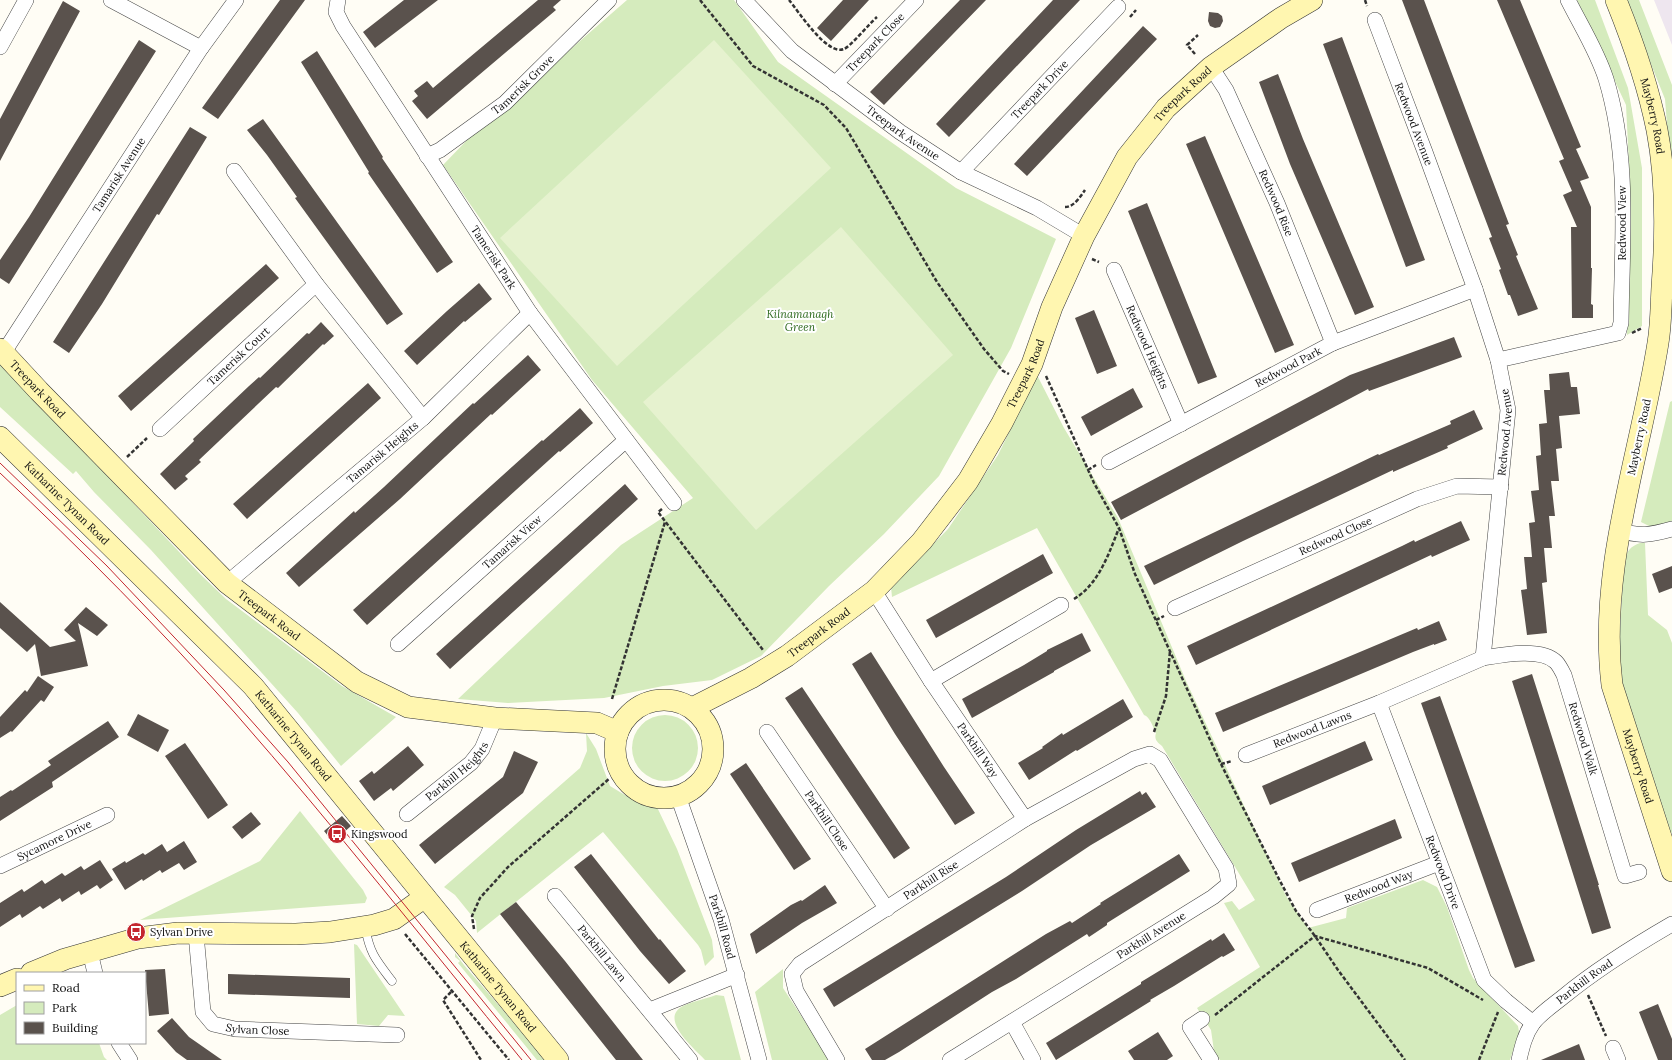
<svg xmlns="http://www.w3.org/2000/svg" width="1672" height="1060" font-family="Lora,serif">
  <style>
    .industrial { fill: #eee6ef }
    .green { fill: #d5ebbd }
    .pitch { fill: #e6f2cf }
    .building { fill: #5a524d }
    .lines { fill: none; stroke-linecap: round; stroke-linejoin: round }
    .lane-casing { stroke: #444; stroke-width: 9 }
    .street-casing { stroke: #444; stroke-width: 16 }
    .secondary-casing { stroke: #333; stroke-width: 22 }
    .path { stroke: #333; stroke-width: 2.5; stroke-dasharray: 4 2; stroke-linecap: butt }
    .lane { stroke: #fff; stroke-width: 8 }
    .street { stroke: #fff; stroke-width: 15 }
    .secondary { stroke: #fff6b0; stroke-width: 21 }
    .tram { stroke: #c4262e; stroke-width: 1 }
    .labels { text-anchor: middle; stroke-width: 4; stroke-linejoin: round; paint-order: stroke }
    .street-label { font-size: 11px; fill: #111; stroke: #fff }
    .park-label { font-size: 11px; font-style: italic; fill: #2f6b1f; stroke: #fff }
    .poi-label { font-size: 11px; fill: #111; stroke: #fff; text-anchor: start }
  </style>
  <rect width="100%" height="100%" fill="#fffdf5"/>
  <path class="industrial" d="M1654,0H1672V45Z"/>
  <path class="green" d="M627,0H734L778,62L956,188L1056,239L1011,348L939,476L884,534L829,586L761,656L712,680L663,686L604,698L508,703L458,699L621,545L693,498L592,380L443,165L470,137Z
    M1577,0H1595L1628,88L1642,168V326L1627,335L1630,185L1626,105Z
    M1625,0H1639L1672,85V188L1665,99Z
    M0,364L35,399L200,574L226,599L342,686L396,717L341,766L298,713L151,550L94,492L76,471L73,474L0,407Z
    M1037,375L1064,428L1118,518L1186,681L1286,896L1308,928L1346,918L1347,908L1423,880L1437,887L1447,907L1469,970L1473,978L1518,1026L1519,1032L1510,1060H1220L1214,1051L1211,1030L1197,1008L1260,967L1224,903L1232,901L1239,910L1255,900L1162,746C1157,742 1154,739 1156,733C1153,727 1150,717 1144,715L1037,528L892,597L891,587L948,529L998,455Z
    M1672,401V522L1653,528L1641,522L1670,402Z
    M1640,543H1645L1648,615L1667,630L1672,643V833L1670,832L1622,682L1619,650L1624,560C1627,551 1631,546 1640,543Z
    M632 748a33 33 0 1 1 66 0a33 33 0 1 1-66 0Z
    M586,733L596,749L610,786L638,803L656,805L677,849L712,940L714,957L705,966L701,950L698,945L603,832L477,933L476,921L455,895L444,887L580,768L587,751Z
    M300,811L363,890L367,898L365,903L140,920L260,861Z
    M354,944L357,945L405,1016L388,1015L379,1026L357,1024Z
    M455,953L464,965L546,1060H537L458,963L460,961L455,957Z
    M783,969V988L830,1060H772L755,992Z
    M716,995L724,996L741,1060H705C695,1049 658,1019 683,1006C693,1001 705,999 716,995Z
    M17,1005V1043H99L104,1057L107,1060H0V1015Z"/>
  <path class="pitch" d="M714,40L831,168L617,366L500,238Z
    M841,227L953,355L756,530L643,402Z"/>
  <path class="building" d="M280,0H305L218,119L202,108Z
    M404,0H438L375,48L363,32Z
    M538,0H561L553,7L556,10L427,119L412,101L418,96L414,91L427,81L433,88Z
    M843,0H869L831,41L817,28Z
    M960,0H986L884,105L870,92Z
    M1053,0H1080L949,137L936,124Z
    M1402,0H1424L1509,224L1506,225L1518,255L1516,256L1538,309L1518,316L1510,295H1508L1499,270L1501,269L1489,238L1492,237Z
    M1497,0H1520L1581,147L1576,149L1589,178L1580,181L1591,207V268H1592L1591,304L1593,305V318H1572L1571,227H1577L1563,195L1572,191L1559,161L1564,159Z
    M63,1L80,11L0,161V119Z
    M1209,12L1218,13L1222,16L1223,21L1220,27L1215,28L1210,26L1208,21Z
    M1143,26L1157,39L1027,176L1014,164Z
    M1342,37L1425,260L1406,267L1323,44Z
    M139,40L156,51L9,284L0,278V260L29,217Z
    M317,51L383,157L382,158L453,262L437,273L368,173L369,172L301,62Z
    M1278,74L1303,139L1374,307L1355,315L1290,164L1259,82Z
    M263,119L403,314L387,325L295,198L297,197L267,155L247,130Z
    M190,127L207,137L159,215L157,214L102,304L69,353L53,342Z
    M1205,136L1294,345L1275,353L1186,144Z
    M1147,203L1217,377L1198,384L1128,211Z
    M266,264L279,278L131,411L118,396Z
    M479,283L492,299L465,322L464,321L417,365L404,351L447,311Z
    M1094,310L1117,366L1097,374L1075,318Z
    M321,322L334,336L324,345L323,344L278,388L276,387L199,460L201,462L185,476L188,479L175,490L160,474L194,441L193,439L249,386L259,377L260,378L307,333L309,334Z
    M1454,337L1462,357L1369,391L1368,389L1121,520L1111,502L1350,375Z
    M528,355L541,370L492,415L491,414L400,499L299,587L286,573L354,511L355,513L384,487L473,403L474,404Z
    M1569,372L1571,387H1577L1580,414L1559,416L1562,448L1556,449L1559,481H1551L1555,516H1549L1552,548H1544L1547,582L1542,583L1547,633L1527,635L1521,590L1527,589L1524,557H1532L1529,523L1535,522L1531,491L1539,490L1536,456L1541,455L1539,424L1547,423L1544,390H1550L1549,374Z
    M368,383L381,398L247,519L233,504Z
    M1133,388L1143,407L1091,436L1081,417Z
    M580,408L593,423L560,452L559,451L367,625L353,610L542,440L543,441Z
    M1474,410L1483,429L1447,446L1448,448L1393,472V470L1243,541L1154,585L1144,566L1378,454L1379,455L1451,424L1450,421Z
    M625,484L638,499L450,669L436,654Z
    M1461,521L1470,540L1432,557L1431,555L1196,665L1187,646L1402,546L1414,540L1415,542Z
    M1043,554L1053,573L936,638L926,620Z
    M1672,566V588L1659,593L1652,574Z
    M0,602L50,647L76,641L64,630L86,607L108,625L97,636L78,623L88,666L41,676L35,644L27,652L0,628Z
    M1439,621L1447,640L1434,645V644L1413,652L1223,732L1215,713L1417,628L1418,630Z
    M1082,633L1091,651L1054,671V672L972,718L962,699L1024,665L1047,651V650Z
    M871,652L944,767L975,813L955,825L895,734L852,664Z
    M1532,674L1599,885H1598L1611,928L1592,934L1512,681Z
    M38,676L54,687L44,702L41,700L12,732L11,731L0,738V717L25,690L27,692Z
    M802,687L910,848L894,859L785,698Z
    M1440,696L1535,961L1515,968L1421,703Z
    M1123,699L1133,717L1077,751L1076,750L1029,780L1018,763L1043,748L1042,747L1062,733L1063,735Z
    M138,714L169,730L158,752L127,735Z
    M108,721L119,737L52,782L53,787L0,821V797L11,790L12,791L51,765L48,761Z
    M1365,741L1373,760L1270,805L1262,786Z
    M185,743L228,805L208,819L165,756Z
    M408,746L424,765L393,791L391,788L374,801L359,781L372,771L374,774Z
    M514,751L538,762L523,793L435,864L419,845L503,777Z
    M746,763L811,859L794,870L730,774Z
    M1140,791L1142,795L1146,792L1156,807L1091,845L1022,891L834,1007L823,989L1006,877L1076,830Z
    M251,812L261,824L242,839L232,827Z
    M342,816L351,826L333,842L324,831Z
    M1395,819L1402,838L1299,882L1291,863Z
    M184,841L197,862L184,870L179,863L162,873L160,870L143,881L142,879L125,890L112,869L125,861L126,863L143,853L145,855L162,844L167,852Z
    M591,854L659,940L660,939L686,971L669,984L640,951L574,867Z
    M1179,854L1190,871L1107,923V925L1089,937L1087,934L1016,979L992,992L899,1052L885,1060H872L865,1049L1046,934L1070,921L1072,923L1101,904L1100,903Z
    M100,860L113,880L100,889L97,885L81,895L79,891L62,902L60,898L43,909L40,906L22,918L20,914L0,927V903L22,889L24,892L42,880L45,884L62,873L65,876L81,866L84,870Z
    M825,885L837,903L802,923L756,954L750,934L791,905L801,900L802,901Z
    M516,902L565,961L643,1060H616L500,914Z
    M1224,933L1235,950L1223,957L1222,956L1174,986L1150,1000L1151,1001L1056,1060L1046,1043L1141,984V982L1164,968L1211,939L1212,941Z
    M165,969L169,1014L149,1016L145,970Z
    M228,974L350,978V998L228,994Z
    M1658,1004L1672,1039V1060H1658L1639,1012Z
    M172,1018L189,1037L222,1060H187L176,1052L157,1031Z
    M1158,1032L1173,1056L1167,1060H1134L1128,1051Z
    M1579,1044L1585,1060H1541Z"/>
  <g class="lines">
    <g class="lane-casing">
      <path id="lane" d="M365,927C370,954 376,960 392,981"/>
    </g>
    <g class="street-casing">
      <g id="street">
        <path d="M111,0L201,48"/>
        <path id="s1" d="M338,0L336,12L343,26L530,313L674,503"/>
        <path id="s2" d="M744,0L792,51L900,132L961,172L1037,208L1084,236"/>
        <path d="M0,47L26,0"/>
        <path id="s3" d="M1211,67L1226,90L1277,203L1333,343"/>
        <path id="s4" d="M835,84L916,0"/>
        <path id="s5" d="M427,156L440,150L505,103L609,0"/>
        <path d="M234,171L316,284L423,418"/>
        <path id="s6" d="M961,172L1118,7"/>
        <path id="s7" d="M1114,270L1181,424"/>
        <path id="s8" d="M4,352L201,48L236,0"/>
        <path d="M1498,360L1618,333L1621,323C1622,242 1630,158 1606,79C1597,51 1581,26 1568,0"/>
        <path id="s9" d="M160,429L316,284"/>
        <path id="s10" d="M1109,462L1333,343L1475,289"/>
        <path d="M1619,530C1640,537 1651,535 1672,529"/>
        <path id="s11" d="M227,583L423,418L530,313"/>
        <path id="s12" d="M874,591L931,681L1025,819"/>
        <path id="s13" d="M1175,608L1417,499L1457,486L1501,487"/>
        <path id="s14" d="M398,644L626,440"/>
        <path id="s15" d="M1483,658C1501,655 1541,647 1556,662C1559,665 1562,671 1564,675L1625,876L1639,872"/>
        <path d="M931,681L1061,605"/>
        <path id="s16" d="M1379,703L1484,980L1506,1001L1533,1023"/>
        <path id="s17" d="M767,732L887,909"/>
        <path id="s18" d="M1246,755L1379,703L1483,658L1508,410L1498,360L1475,289L1425,152L1375,20"/>
        <path id="s19" d="M678,796L721,919L759,1060"/>
        <path id="s20" d="M407,814L471,763L482,749L495,718"/>
        <path id="s21" d="M0,866L107,815"/>
        <path id="s22" d="M555,896L690,1060"/>
        <path id="s23" d="M1317,910L1439,863"/>
        <path id="s24" d="M196,934L203,1012L213,1024L235,1029L397,1035"/>
        <path d="M90,952L95,973"/>
        <path d="M650,1010L737,975"/>
        <path d="M1202,1019L1190,1027L1211,1060"/>
        <path d="M1012,1022L1033,1060"/>
        <path d="M119,1043L130,1060"/>
        <path d="M1613,1048L1618,1060"/>
        <path id="s25" d="M837,1060L796,991L792,974L800,964L1025,819L1134,759L1150,754L1160,760L1226,868L1229,884L1213,897L950,1060"/>
        <path id="s26" d="M1519,1060C1522,1047 1525,1034 1533,1023C1541,1013 1553,1005 1563,997C1597,969 1634,946 1672,924"/>
      </g>
    </g>
    <g class="secondary-casing">
      <g id="secondary">
        <path id="s27" d="M1616,0C1633,42 1648,85 1657,130C1667,182 1666,235 1662,287C1661,306 1661,325 1658,343C1640,457 1598,568 1612,685L1672,871"/>
        <path id="s28" d="M0,349L39,391L227,583L357,682L408,707L495,718L597,723L618,732"/>
        <path id="s29" d="M0,437L253,686L558,1060"/>
        <circle cx="664" cy="749" r="49"/>
        <path id="s30" d="M692,708L751,678L787,656L874,591L922,541L968,481L1002,423L1032,364L1052,307L1084,236L1127,157L1166,108L1211,67L1281,18L1312,0"/>
        <path d="M31,973L65,959L138,938L178,933L296,934L330,932L374,925L394,919L425,897"/>
        <path d="M0,986L17,979"/>
      </g>
    </g>
    <path class="path" d="M700,0L753,66L824,105L846,128L937,282L984,349L1003,371L1009,374
      M789,0C799,12 827,56 844,49C850,47 870,23 877,17
      M1365,0L1367,6
      M1130,17L1136,10
      M1195,54L1187,45L1198,35
      M1065,207C1074,207 1080,197 1085,190
      M1092,259L1099,262
      M1632,333L1642,328
      M1046,376L1094,483L1119,528L1135,574L1221,764L1280,881L1296,911L1315,936L1338,970L1405,1060
      M127,457L147,438
      M1088,470L1096,465
      M662,509L658,512L763,650
      M1074,599C1099,584 1109,553 1119,528
      M1156,620L1164,616
      M612,699L665,522
      M1154,732L1166,696L1170,651
      M1221,764L1232,761
      M474,929L472,916L480,898L508,867L610,778
      M405,934L509,1060
      M451,992L443,1000L481,1060
      M1588,995L1606,1036
      M1215,1015L1315,936L1428,968L1483,1000
      M1479,1060L1498,1012"/>
    <use href="#lane" class="lane"/>
    <use href="#street" class="street"/>
    <use href="#secondary" class="secondary"/>
    <path class="tram" d="M0,463L107,566L224,690L288,762L531,1060
      M0,473C82,550 160,629 235,713C334,826 427,944 522,1060"/>
  </g>
  <defs>
    <g id="bus-disc" transform="scale(1)"><circle r="9.5" fill="#c4262e" stroke="#fff"/><path d="M-5-6H5V4H4V6H2V4H-2V6H-4V4H-5ZM-3.5-4V0h7V-4ZM-3.5 1.2v1.5H-2V1.2ZM2 1.2v1.5H3.5V1.2Z" fill="#fff"/></g>
  </defs>
  <g fill-rule="evenodd">
    <use href="#bus-disc" x="337" y="834"/>
    <use href="#bus-disc" x="136" y="932"/>
  </g>
  <g class="labels">
    <g class="street-label">
      <text dy="4" stroke="none"><textPath href="#s4" startOffset="58">Treepark Close</textPath></text>
      <text dy="4" stroke="none"><textPath href="#s5" startOffset="120">Tamerisk Grove</textPath></text>
      <text dy="4" stroke="none"><textPath href="#s6" startOffset="114">Treepark Drive</textPath></text>
      <text dy="4" stroke="none"><textPath href="#s30" startOffset="808">Treepark Road</textPath></text>
      <text dy="4" stroke="none"><textPath href="#s27" startOffset="122">Mayberry Road</textPath></text>
      <text transform="translate(1414 124) rotate(69)" y="4">Redwood Avenue</text>
      <text dy="4" stroke="none"><textPath href="#s2" startOffset="208">Treepark Avenue</textPath></text>
      <text dy="4" stroke="none"><textPath href="#s8" startOffset="211">Tamarisk Avenue</textPath></text>
      <text dy="4" stroke="none"><textPath href="#s3" startOffset="151">Redwood Rise</textPath></text>
      <text transform="translate(1622 223) rotate(-90)" y="4">Redwood View</text>
      <text dy="4" stroke="none"><textPath href="#s1" startOffset="304">Tamerisk Park</textPath></text>
      <text dy="4" stroke="none"><textPath href="#s7" startOffset="84">Redwood Heights</textPath></text>
      <text dy="4" stroke="none"><textPath href="#s9" startOffset="107">Tamerisk Court</textPath></text>
      <text dy="4" stroke="none"><textPath href="#s10" startOffset="203">Redwood Park</textPath></text>
      <text dy="4" stroke="none"><textPath href="#s30" startOffset="484">Treepark Road</textPath></text>
      <text dy="4" stroke="none"><textPath href="#s28" startOffset="55">Treepark Road</textPath></text>
      <text dy="4" stroke="none"><textPath href="#s18" startOffset="483">Redwood Avenue</textPath></text>
      <text transform="translate(1639 437) rotate(-78)" y="4">Mayberry Road</text>
      <text dy="4" stroke="none"><textPath href="#s11" startOffset="203">Tamarisk Heights</textPath></text>
      <text dy="4" stroke="none"><textPath href="#s29" startOffset="94">Katharine Tynan Road</textPath></text>
      <text dy="4" stroke="none"><textPath href="#s13" startOffset="176">Redwood Close</textPath></text>
      <text dy="4" stroke="none"><textPath href="#s14" startOffset="153">Tamarisk View</textPath></text>
      <text dy="4" stroke="none"><textPath href="#s28" startOffset="379">Treepark Road</textPath></text>
      <text dy="4" stroke="none"><textPath href="#s30" startOffset="148">Treepark Road</textPath></text>
      <text dy="4" stroke="none"><textPath href="#s18" startOffset="71">Redwood Lawns</textPath></text>
      <text dy="4" stroke="none"><textPath href="#s29" startOffset="419">Katharine Tynan Road</textPath></text>
      <text dy="4" stroke="none"><textPath href="#s15" startOffset="157">Redwood Walk</textPath></text>
      <text dy="4" stroke="none"><textPath href="#s12" startOffset="190">Parkhill Way</textPath></text>
      <text dy="4" stroke="none"><textPath href="#s27" startOffset="782">Mayberry Road</textPath></text>
      <text dy="4" stroke="none"><textPath href="#s20" startOffset="66">Parkhill Heights</textPath></text>
      <text dy="4" stroke="none"><textPath href="#s17" startOffset="107">Parkhill Close</textPath></text>
      <text dy="4" stroke="none"><textPath href="#s21" startOffset="60">Sycamore Drive</textPath></text>
      <text dy="4" stroke="none"><textPath href="#s16" startOffset="181">Redwood Drive</textPath></text>
      <text dy="4" stroke="none"><textPath href="#s25" startOffset="266">Parkhill Rise</textPath></text>
      <text dy="4" stroke="none"><textPath href="#s23" startOffset="66">Redwood Way</textPath></text>
      <text dy="4" stroke="none"><textPath href="#s19" startOffset="138">Parkhill Road</textPath></text>
      <text transform="translate(1151 935) rotate(-32)" y="4">Parkhill Avenue</text>
      <text dy="4" stroke="none"><textPath href="#s22" startOffset="74">Parkhill Lawn</textPath></text>
      <text dy="4" stroke="none"><textPath href="#s26" startOffset="106">Parkhill Road</textPath></text>
      <text dy="4" stroke="none"><textPath href="#s29" startOffset="743">Katharine Tynan Road</textPath></text>
      <text dy="4" stroke="none"><textPath href="#s24" startOffset="139">Sylvan Close</textPath></text>
    </g>
    <g class="park-label">
      <text x="800" y="318">Kilnamanagh<tspan x="800" dy="13">Green</tspan></text>
    </g>
    <g class="poi-label">
      <text x="351" y="838">Kingswood</text>
      <text x="150" y="936">Sylvan Drive</text>
    </g>
  </g>
  <rect x="16" y="972" width="130" height="72" fill="#ffffff" stroke="#a0a0a0"/>
  <rect x="24" y="985" width="20" height="6" fill="#fff6b0" stroke="#a0a0a0"/>
  <text x="52" y="992" font-size="12" fill="#111111">Road</text>
  <rect x="24" y="1002" width="20" height="12" fill="#d5ebbd" stroke="#a0a0a0"/>
  <text x="52" y="1012" font-size="12" fill="#111111">Park</text>
  <rect x="24" y="1022" width="20" height="12" fill="#5a524d" stroke="#a0a0a0"/>
  <text x="52" y="1032" font-size="12" fill="#111111">Building</text>
</svg>
